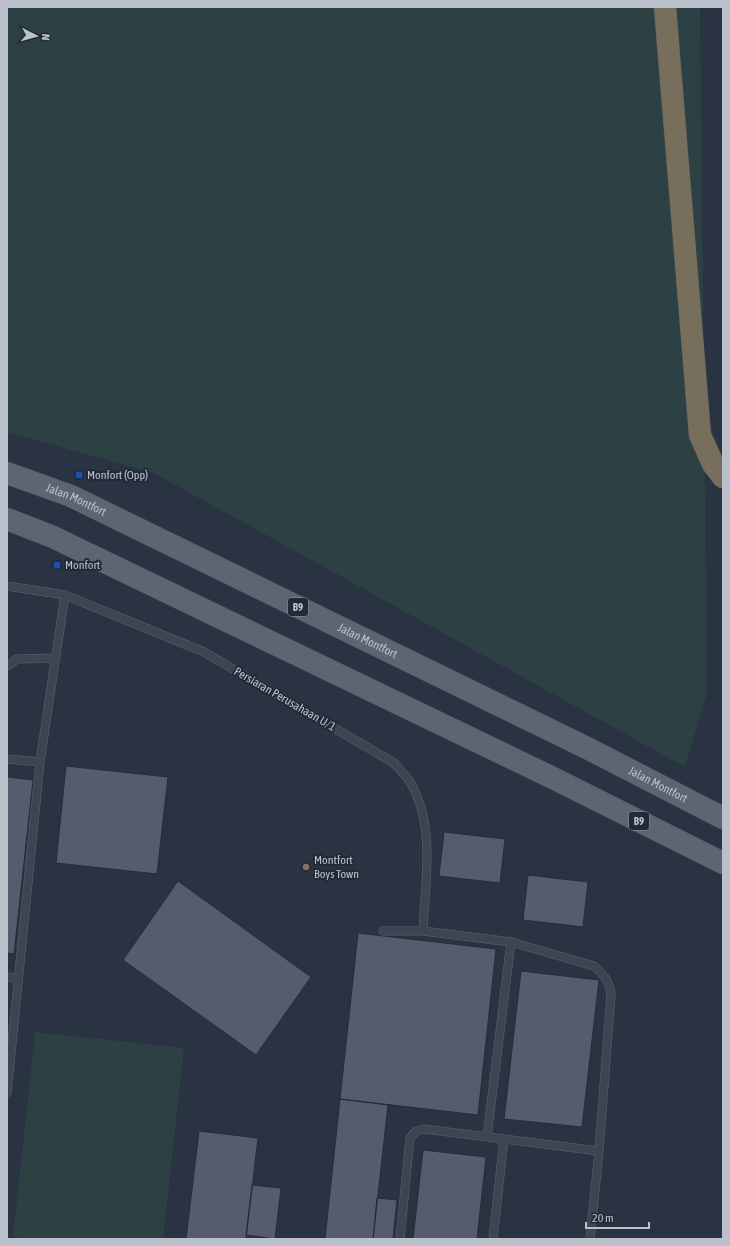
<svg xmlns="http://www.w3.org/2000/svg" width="730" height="1246" font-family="'Asap Condensed',sans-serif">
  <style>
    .green { fill: #2d4144 }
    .building { fill: #545c6d; stroke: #252c39 }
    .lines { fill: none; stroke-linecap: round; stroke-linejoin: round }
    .service-casing { stroke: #5c636f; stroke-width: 9 }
    .primary-casing { stroke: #484e5b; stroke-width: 23 }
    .motorway-casing { stroke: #49505c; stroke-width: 23 }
    .service { stroke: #3e4552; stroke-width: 8 }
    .primary { stroke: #5d6472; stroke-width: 22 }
    .motorway { stroke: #776e5c; stroke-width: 22 }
    .transit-dot { fill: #1a4fb4; stroke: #232a37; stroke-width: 1.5 }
    .education-dot { fill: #8d6e63; stroke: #232a37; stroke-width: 1.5 }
    .labels { text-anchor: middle; stroke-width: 4; stroke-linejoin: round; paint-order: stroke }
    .shield { fill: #232a37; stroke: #8d949f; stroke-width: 1 }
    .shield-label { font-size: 11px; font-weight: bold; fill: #bbc1cc }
    .poi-label { font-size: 12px; fill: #bbc1cc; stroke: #232a37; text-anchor: start }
    .street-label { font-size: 12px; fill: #bbc1cc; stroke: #232a37 }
  </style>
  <rect width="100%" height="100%" fill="#2a3342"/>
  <path class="green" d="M7,7H700L707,693L685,767L154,473L7,432Z
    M35,1032L184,1048L163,1239H33L13,1237Z"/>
  <path class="building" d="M66,766L168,777L157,874L56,863Z
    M7,777L33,780L14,954L7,953Z
    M444,832L505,839L500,883L439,876Z
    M528,875L588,882L583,927L523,920Z
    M178,881L311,977L256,1055L123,960Z
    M358,933L496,949L478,1115L340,1099Z
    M521,971L599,980L582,1127L504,1119Z
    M340,1099L388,1105L373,1239H325Z
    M199,1131L258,1138L246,1239H186Z
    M423,1150L486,1157L477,1239H413Z
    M252,1185L281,1188L275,1239L246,1235Z
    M377,1198L397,1200L393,1239H373Z"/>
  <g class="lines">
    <g class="service-casing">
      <path id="service" d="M7,586L65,595L204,652L394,763C399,769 406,775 410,782C436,825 425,883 423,931
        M7,666L17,659L56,658
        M7,759L40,762
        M383,931H423L511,942L594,966C604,975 610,982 611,995L599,1151L590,1239
        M7,977L18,978
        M7,1093L40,762L65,595
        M487,1137L511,942
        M400,1239L410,1138L416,1131L424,1129L599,1151
        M493,1239L504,1139"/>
    </g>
    <g class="primary-casing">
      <g id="primary">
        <path id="s1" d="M7,473L71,496L587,748L723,818"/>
        <path d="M7,519L53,537L555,779L723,863"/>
      </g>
    </g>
    <g class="motorway-casing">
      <path id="motorway" d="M665,7L700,435L713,464L723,477"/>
    </g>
    <use href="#service" class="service"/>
    <use href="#primary" class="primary"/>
    <use href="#motorway" class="motorway"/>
  </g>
  <g class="transit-dot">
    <rect x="75" y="471" width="8" height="8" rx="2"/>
    <rect x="53" y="561" width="8" height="8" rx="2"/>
  </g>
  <circle class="education-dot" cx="306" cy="867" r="4"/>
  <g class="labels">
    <g class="shield">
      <rect x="288" y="598" width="20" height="18" rx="3"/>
      <rect x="629" y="812" width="20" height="18" rx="3"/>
    </g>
    <g class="shield-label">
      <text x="298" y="611">B9</text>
      <text x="639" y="825">B9</text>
    </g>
    <g class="poi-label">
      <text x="87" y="479">Monfort (Opp)</text>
      <text x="65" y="569">Monfort</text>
      <text x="314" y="864">Montfort<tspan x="314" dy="14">Boys Town</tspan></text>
    </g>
    <g class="street-label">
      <text dy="4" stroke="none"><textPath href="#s1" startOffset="74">Jalan Montfort</textPath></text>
      <text dy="4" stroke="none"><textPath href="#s1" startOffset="398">Jalan Montfort</textPath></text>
      <text transform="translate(285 699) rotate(30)" y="4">Persiaran Perusahaan U/1</text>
      <text dy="4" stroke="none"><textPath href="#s1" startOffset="722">Jalan Montfort</textPath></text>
    </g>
  </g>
  <rect width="730" height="1246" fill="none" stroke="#bbc1cc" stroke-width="16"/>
  <g transform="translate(36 36) rotate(96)" stroke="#232a37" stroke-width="3" paint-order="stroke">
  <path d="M0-3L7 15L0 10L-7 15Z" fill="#bbc1cc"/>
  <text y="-6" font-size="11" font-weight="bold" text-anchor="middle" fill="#bbc1cc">N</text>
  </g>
  <path d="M586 1222v6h63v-6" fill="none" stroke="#bbc1cc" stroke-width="2"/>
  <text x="592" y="1222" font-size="12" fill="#bbc1cc" stroke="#232a37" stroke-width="3" paint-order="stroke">20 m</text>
</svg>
